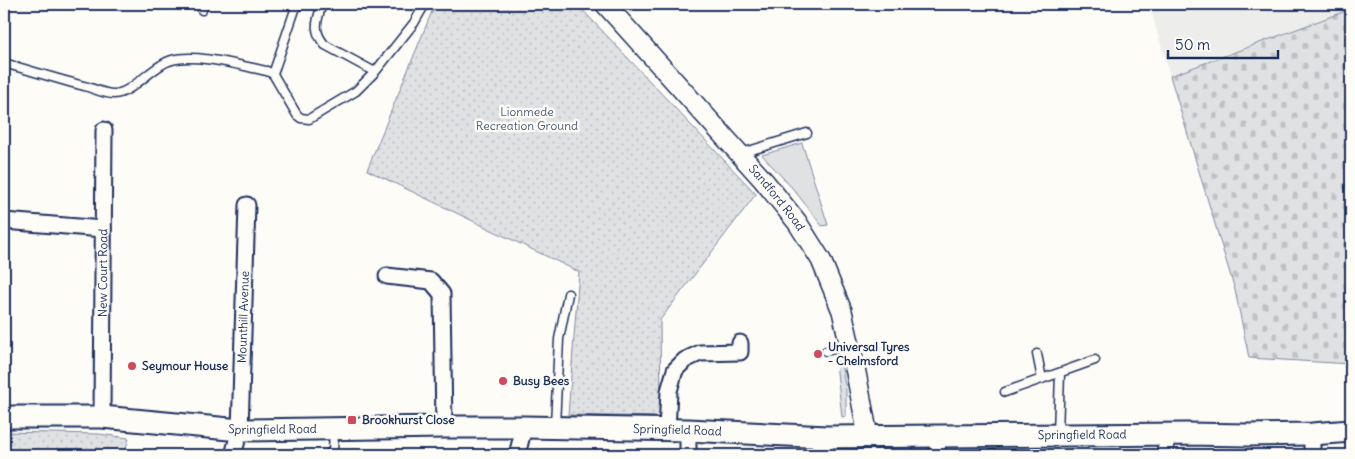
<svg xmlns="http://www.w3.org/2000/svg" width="1355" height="459" font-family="Delius,sans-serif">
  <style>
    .built { fill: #edeeec }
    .grass { fill: #e0e1e3; stroke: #7e88a0 }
    .cemetery { fill: url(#cemetery-stones); stroke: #7e88a0 }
    .park { fill: url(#park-dots); stroke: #7e88a0 }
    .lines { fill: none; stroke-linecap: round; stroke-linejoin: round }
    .service-casing { stroke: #1b2f5e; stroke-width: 11 }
    .minor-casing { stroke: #1b2f5e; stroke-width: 19 }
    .tertiary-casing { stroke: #1b2f5e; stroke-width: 22 }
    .secondary-casing { stroke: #1b2f5e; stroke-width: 25 }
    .service { stroke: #fdfcf7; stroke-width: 8 }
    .minor { stroke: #fdfcf7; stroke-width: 15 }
    .tertiary { stroke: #fdfcf7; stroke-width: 19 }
    .secondary { stroke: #fdfcf7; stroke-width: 21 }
    .poi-dot { fill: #d1495b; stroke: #fdfcf7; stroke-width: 2 }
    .labels { text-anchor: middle; stroke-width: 5; stroke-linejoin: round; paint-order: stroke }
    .park-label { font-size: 12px; fill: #4c5c7f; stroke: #fdfcf7 }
    .street-label { font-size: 12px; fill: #1b2f5e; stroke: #fdfcf7 }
    .poi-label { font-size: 12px; font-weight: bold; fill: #1b2f5e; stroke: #fdfcf7; text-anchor: start }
  </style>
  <defs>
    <pattern id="cemetery-stones" width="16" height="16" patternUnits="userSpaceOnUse" patternTransform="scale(1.25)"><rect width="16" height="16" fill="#e0e1e3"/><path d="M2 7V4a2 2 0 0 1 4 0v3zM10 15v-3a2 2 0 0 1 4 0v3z" fill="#c0c1c5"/></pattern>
    <pattern id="park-dots" width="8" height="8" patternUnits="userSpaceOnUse" patternTransform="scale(1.25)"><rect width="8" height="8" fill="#e0e1e3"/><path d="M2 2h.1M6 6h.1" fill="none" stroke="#c0c1c5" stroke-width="1.8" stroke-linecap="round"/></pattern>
  </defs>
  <rect width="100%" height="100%" fill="#fdfcf7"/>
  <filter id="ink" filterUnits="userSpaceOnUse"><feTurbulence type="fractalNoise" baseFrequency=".02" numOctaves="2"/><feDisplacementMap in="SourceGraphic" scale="10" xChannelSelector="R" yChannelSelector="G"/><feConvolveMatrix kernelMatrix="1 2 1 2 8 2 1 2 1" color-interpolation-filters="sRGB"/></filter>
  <g filter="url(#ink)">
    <path class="built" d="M1149,4H1350L1351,9L1170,76Z"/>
    <path class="grass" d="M802,143L828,225L822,226L794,190L762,155Z
      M835,354L840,357L846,390V416L842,417Z"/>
    <path class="cemetery" d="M1351,9V364L1249,358L1235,290L1170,76Z"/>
    <path class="park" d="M435,4H577L756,194L660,320L661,417L568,415L579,272L367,170Z
      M4,432L99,434L129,438L124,455H4Z"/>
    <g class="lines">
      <g class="service-casing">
        <path id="service" d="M322,4C317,21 312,30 325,45L375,72
          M202,10L203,4
          M4,63C32,71 60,80 88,87C96,90 106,94 114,94C131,94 153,66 169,61C193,52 242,66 267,71L273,74L297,115L301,118L309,119L356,91L375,72L414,23L425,4
          M273,74L297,4
          M742,153L807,133
          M826,351L850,345
          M1037,354L1042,379
          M1005,392L1095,360
          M555,426L559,339L568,294
          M1058,434L1060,373
          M327,455L333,451L334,431"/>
      </g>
      <g class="minor-casing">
        <g id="minor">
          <path d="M4,221L103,229"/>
          <path d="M387,276L431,281L442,294L444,427"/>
          <path id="s1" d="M102,417L104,130"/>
          <path d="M667,430L669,391L675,370L685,360L700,353L740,352V343"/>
          <path d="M688,430V455"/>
          <path id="s2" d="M233,455L240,430L247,205"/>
          <path d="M517,455L524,427"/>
          <path d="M937,455L938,437"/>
          <path d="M1165,455L1167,435"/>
          <path d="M1312,455V434"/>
        </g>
      </g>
      <g class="tertiary-casing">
        <g id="tertiary">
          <path id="s3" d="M605,4L764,181L797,222L821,260L842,311L856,373L868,436"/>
          <path d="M820,455L827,437"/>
        </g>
      </g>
      <g class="secondary-casing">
        <g id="secondary">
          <path id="s4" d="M4,417H102L240,430L444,427H524L688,430L827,437L1186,434L1248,435L1312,434L1351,431"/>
        </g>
      </g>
      <use href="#service" class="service"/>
      <use href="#minor" class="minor"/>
      <use href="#tertiary" class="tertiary"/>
      <use href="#secondary" class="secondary"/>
    </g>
  </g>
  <g class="poi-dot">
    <circle cx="818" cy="354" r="5"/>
    <circle cx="132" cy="366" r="5"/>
    <circle cx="503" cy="381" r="5"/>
    <rect x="347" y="415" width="10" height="10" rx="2.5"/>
  </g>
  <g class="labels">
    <g class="park-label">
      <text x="527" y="116">Lionmede<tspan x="527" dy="14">Recreation Ground</tspan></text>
    </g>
    <g class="street-label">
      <text dy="4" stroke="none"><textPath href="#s3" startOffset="259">Sandford Road</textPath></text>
      <text dy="4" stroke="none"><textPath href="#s1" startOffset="144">New Court Road</textPath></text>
      <text dy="4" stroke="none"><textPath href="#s2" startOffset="139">Mounthill Avenue</textPath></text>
      <text dy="4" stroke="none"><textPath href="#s4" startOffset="269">Springfield Road</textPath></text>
      <text dy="4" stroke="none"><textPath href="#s4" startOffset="674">Springfield Road</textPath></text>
      <text dy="4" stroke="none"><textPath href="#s4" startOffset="1079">Springfield Road</textPath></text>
    </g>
    <g class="poi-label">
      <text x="828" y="351">Universal Tyres<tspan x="828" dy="14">- Chelmsford</tspan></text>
      <text x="142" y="370">Seymour House</text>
      <text x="513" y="385">Busy Bees</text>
      <text x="362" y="424">Brookhurst Close</text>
    </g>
  </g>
  <rect width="1355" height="459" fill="none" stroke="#fdfcf7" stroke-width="20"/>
  <rect x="10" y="10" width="1335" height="439" fill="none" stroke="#1b2f5e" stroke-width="2" filter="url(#ink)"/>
  <path d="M1168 50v8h110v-8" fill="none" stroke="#1b2f5e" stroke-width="2.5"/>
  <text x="1175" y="50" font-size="15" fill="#1b2f5e" stroke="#fdfcf7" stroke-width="4" paint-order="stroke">50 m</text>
</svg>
